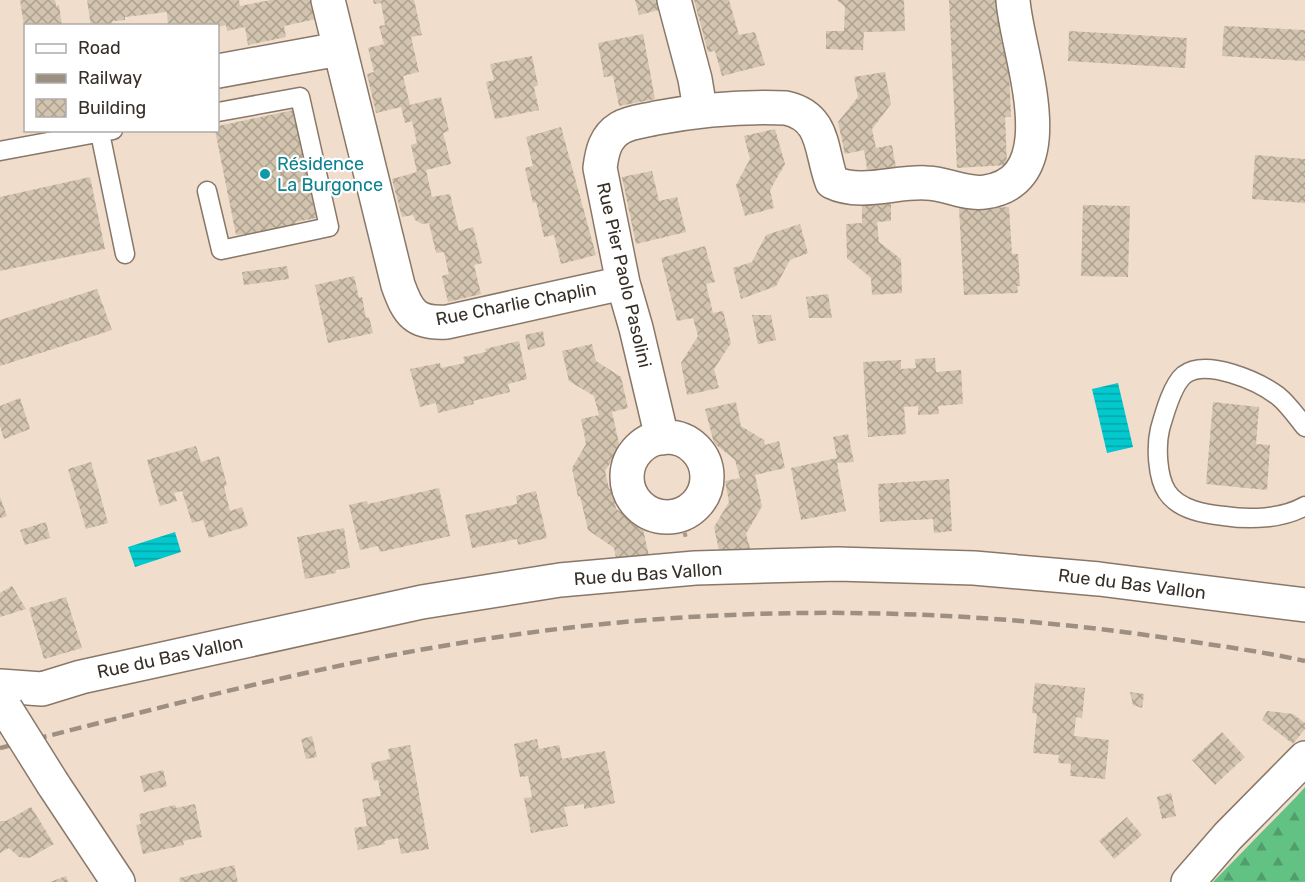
<svg xmlns="http://www.w3.org/2000/svg" width="1305" height="882" font-family="Rubik,sans-serif">
  <style>
    .forest { fill: url(#forest-firs) }
    .water { fill: url(#water-rules) }
    .building { fill: url(#building-cross-hatch) }
    .lines { fill: none; stroke-linecap: round; stroke-linejoin: round }
    .lane-casing { stroke: #897869; stroke-width: 21 }
    .street-casing { stroke: #897869; stroke-width: 36 }
    .secondary-casing { stroke: #897869; stroke-width: 36 }
    .path { stroke: #a99a8d; stroke-width: 4; stroke-dasharray: 4.5 4.5; stroke-linecap: butt }
    .lane { stroke: #fff; stroke-width: 18 }
    .street { stroke: #fff; stroke-width: 33 }
    .secondary { stroke: #fff; stroke-width: 33 }
    .rail { stroke: #9d8f82; stroke-width: 4.5; stroke-dasharray: 12 6; stroke-linecap: butt }
    .secondary-bridge-casing { stroke: #897869; stroke-width: 36; stroke-linecap: butt }
    .secondary-bridge { stroke: #fff; stroke-width: 33 }
    .culture-dot { fill: #0f9aa8; stroke: #fff; stroke-width: 2 }
    .labels { text-anchor: middle; stroke-width: 4.5; stroke-linejoin: round; paint-order: stroke }
    .culture-label { font-size: 18px; fill: #0d838f; stroke: #fff; text-anchor: start }
    .street-label { font-size: 18px; fill: #373029; stroke: #fff }
  </style>
  <defs>
    <pattern id="forest-firs" width="22" height="20" patternUnits="userSpaceOnUse" patternTransform="scale(1.5)"><rect width="22" height="20" fill="#61c284"/><path d="M5 1l3.5 6h-7zM16 11l3.5 6h-7z" fill="#519e6c"/></pattern>
    <pattern id="water-rules" width="6" height="5" patternUnits="userSpaceOnUse" patternTransform="scale(1.5)"><rect width="6" height="5" fill="#01c9ce"/><path d="M0 2.5h6" fill="none" stroke="#04a4a7"/></pattern>
    <pattern id="building-cross-hatch" width="8" height="8" patternUnits="userSpaceOnUse" patternTransform="scale(1.5)"><rect width="8" height="8" fill="#d3c4b0"/><path d="M0 0l8 8M0 8l8-8" fill="none" stroke="#aca08f"/></pattern>
  </defs>
  <rect width="100%" height="100%" fill="#f1ddcc"/>
  <path class="forest" d="M1305,787V882H1213L1297,796Z"/>
  <path class="water" d="M1118,383L1133,447L1107,453L1092,389Z
    M175,532L181,552L135,567L128,547Z"/>
  <path class="building" d="M20,0H55L56,6L59,5L62,26H24Z
    M87,0H239L240,6L271,0H312L316,19L284,26L286,37L248,45L245,27L227,31L226,25L218,27L168,26L167,12L125,17V20L113,21L110,26H91Z
    M373,0H414L422,35L411,37L419,72L403,76L410,105L441,97L449,131L443,133L451,164L426,170L432,197L450,194L459,231L473,227L482,263L474,265L481,294L448,302L442,276L449,274L444,252L436,253L429,223L422,224L415,220L413,215L402,217L392,179L417,172L411,145L417,143L412,121L405,123L401,107L376,113L367,74L374,72L368,48L384,44L379,26L385,25L381,3L374,4Z
    M635,0H657L659,10L639,15Z
    M694,0H729L739,35L755,32L765,65L722,76L715,51L708,52Z
    M837,0H904L905,31L864,32L863,50L826,49V31H844L845,7Z
    M949,0H999L1001,42L1008,41L1009,73L1011,117H1005L1007,165L957,168Z
    M1224,26L1305,30V61L1222,56Z
    M1069,31L1187,38L1185,68L1068,61Z
    M643,34L655,99L619,106L613,76L604,77L598,43Z
    M532,56L538,85L534,87L539,110L495,119L486,82L494,80L490,64Z
    M885,72L891,104L872,129L876,148L892,145L896,168L867,169L864,150L845,154L838,122L858,97L854,77Z
    M294,110L316,218L295,222L296,227L245,237L244,234L236,235L215,130H218V126Z
    M561,127L596,255L561,264L554,235L544,237L536,202L533,203L525,168L533,166L526,137Z
    M775,129L785,164L770,190L774,208L745,216L736,185L750,159L744,136Z
    M1255,155L1305,159V203L1252,199Z
    M652,171L659,201L677,197L686,232L636,244L622,177Z
    M90,177L105,249L0,271V197Z
    M891,203V221L877,222L879,242L901,259L902,293L872,295L871,278L847,258L846,224L862,223V204Z
    M1083,205L1130,206L1128,277L1081,276Z
    M1009,207L1012,254H1018L1020,286H1017L1018,293L964,295L959,209Z
    M800,224L808,253L790,260L776,286L741,299L733,268L752,262L766,235Z
    M705,246L715,282L706,284L713,313L723,311L731,343L714,369L719,388L687,395L681,363L698,336L693,318L677,321L661,258Z
    M287,266L289,279L244,285L242,272Z
    M354,276L359,298L362,297L366,318L369,317L373,333L328,343L315,285Z
    M97,289L112,330L0,366V320Z
    M828,294L832,318H809L806,297Z
    M752,315H771L776,340L758,344Z
    M543,331L545,346L528,350L525,335Z
    M519,341L527,379L508,384L510,392L473,401L474,404L438,413L436,403L420,407L410,369L440,363L441,368L465,363L463,357L486,352L485,349Z
    M592,344L596,361L621,377L628,408L612,412L620,448L605,471L609,489H612L616,509L642,525L651,565L618,568L614,548L588,530L580,496L578,497L572,468L586,444L581,419L599,415L594,396L569,381L562,351Z
    M935,358L936,372L961,370L963,404L938,406L939,414L918,415V406L904,407L906,434L868,437L863,362L901,360V369L916,368L915,359Z
    M20,398L30,429L4,439L0,426V406Z
    M736,402L741,426L764,440L765,445L779,441L785,468L755,475L762,506L746,534L753,559L721,560L714,527L729,502L725,481L740,478L735,460L714,443L705,409Z
    M1213,402L1259,407L1256,444L1270,445L1267,490L1206,484Z
    M848,434L854,462L837,463L846,511L801,520L791,468L837,458L833,437Z
    M196,446L201,462L219,456L227,485L224,487L230,511L242,507L248,526L209,538L203,520L192,523L182,491L174,493L177,501L160,506L147,460Z
    M91,462L108,523L86,529L68,469Z
    M949,479L952,531L934,533L933,519L880,522L878,484Z
    M439,488L450,536L380,552L378,546L360,550L349,505L367,501L368,504Z
    M536,491L547,538L518,545L517,539L472,548L465,515L517,504L516,496Z
    M0,497L7,516L0,518Z
    M46,522L50,538L25,545L20,530Z
    M344,528L350,568L336,570V573L305,579L297,537Z
    M12,586L26,609L0,617V593Z
    M66,597L82,648L44,659L29,608Z
    M1035,683L1085,688L1082,718L1076,717L1074,736L1109,740L1105,779L1070,776L1071,764L1058,763L1059,755L1033,753L1037,714L1032,713Z
    M1130,692L1144,694L1142,708L1133,705Z
    M1267,711L1293,714L1305,723V729L1293,744L1262,720Z
    M1222,732L1245,757L1215,785L1192,760Z
    M312,736L317,757L306,759L301,739Z
    M537,739L539,749L559,745L562,759L605,751L615,803L584,809V804L564,807L568,826L531,833L524,798L532,797L528,776L520,777L514,744Z
    M410,745L429,849L401,854L398,838L384,841L385,844L358,850L354,828L367,826L362,799L381,796L378,780L374,781L371,763L390,759L388,749Z
    M163,770L167,786L144,792L140,776Z
    M1171,793L1176,816L1162,819L1157,797Z
    M195,804L202,837L183,841L184,845L143,854L136,825L141,824L139,814L175,805L176,808Z
    M31,807L54,844L29,858L19,857L9,848L0,853V821H6Z
    M1127,817L1142,835L1114,859L1099,841Z
    M234,865L238,882H180L179,878Z
    M66,876L68,882H50Z"/>
  <g class="lines">
    <g class="lane-casing">
      <path id="lane" d="M100,133L125,254
        M0,151L113,130
        M207,191L221,250L329,227L300,97L218,112
        M1305,427C1297,417 1288,404 1278,396C1258,381 1206,358 1184,375C1172,385 1164,415 1160,429C1156,446 1157,477 1167,492C1179,510 1205,514 1224,516C1250,520 1282,519 1305,506"/>
    </g>
    <g class="street-casing">
      <path id="street" d="M328,0L398,285C408,313 415,324 447,322L623,283
        M674,0L695,79L700,109
        M218,71L339,49
        M627 477a40 40 0 1 1 80 0a40 40 0 1 1-80 0Z
        M662,438L636,328L623,283L600,168C602,152 605,137 620,128C630,122 644,121 656,118C699,110 741,106 786,108C826,117 820,151 832,182C861,196 896,181 926,183C946,183 964,195 985,192C1070,180 1016,51 1013,0
        M0,686L42,689L81,677L422,602L560,580L695,568L837,564L974,568L1099,579L1305,605
        M1188,882L1228,836L1305,758"/>
    </g>
    <g class="secondary-casing">
      <path id="secondary" d="M53,784L118,882"/>
    </g>
    <path class="path" d="M680,515L686,538"/>
    <use href="#lane" class="lane"/>
    <use href="#street" class="street"/>
    <use href="#secondary" class="secondary"/>
    <path class="rail" d="M0,748C156,709 313,666 473,641C702,604 938,604 1167,638C1213,645 1260,651 1305,661"/>
    <g class="secondary-bridge-casing">
      <path id="secondary-bridge" d="M6,709L53,784"/>
    </g>
    <use href="#secondary-bridge" class="secondary-bridge"/>
  </g>
  <circle class="culture-dot" cx="265" cy="174" r="6"/>
  <g class="labels">
    <g class="culture-label">
      <text x="277" y="170">Résidence<tspan x="277" dy="21">La Burgonce</tspan></text>
    </g>
    <g class="street-label">
      <text transform="translate(624 275) rotate(77)" y="6">Rue Pier Paolo Pasolini</text>
      <text transform="translate(516 304) rotate(-11)" y="6">Rue Charlie Chaplin</text>
      <text transform="translate(648 574) rotate(-4)" y="6">Rue du Bas Vallon</text>
      <text transform="translate(1132 584) rotate(7)" y="6">Rue du Bas Vallon</text>
      <text transform="translate(170 657) rotate(-12)" y="6">Rue du Bas Vallon</text>
    </g>
  </g>
  <rect x="24" y="24" width="195" height="108" fill="#ffffff" stroke="#afaca9" stroke-width="1.5"/>
  <rect x="36" y="44" width="30" height="9" fill="#ffffff" stroke="#afaca9" stroke-width="1.5"/>
  <text x="78" y="54" font-size="18" fill="#373029">Road</text>
  <rect x="36" y="74" width="30" height="9" fill="#9d8f82" stroke="#afaca9" stroke-width="1.5"/>
  <text x="78" y="84" font-size="18" fill="#373029">Railway</text>
  <rect x="36" y="99" width="30" height="18" fill="url(#building-cross-hatch)" stroke="#afaca9" stroke-width="1.5"/>
  <text x="78" y="114" font-size="18" fill="#373029">Building</text>
</svg>
